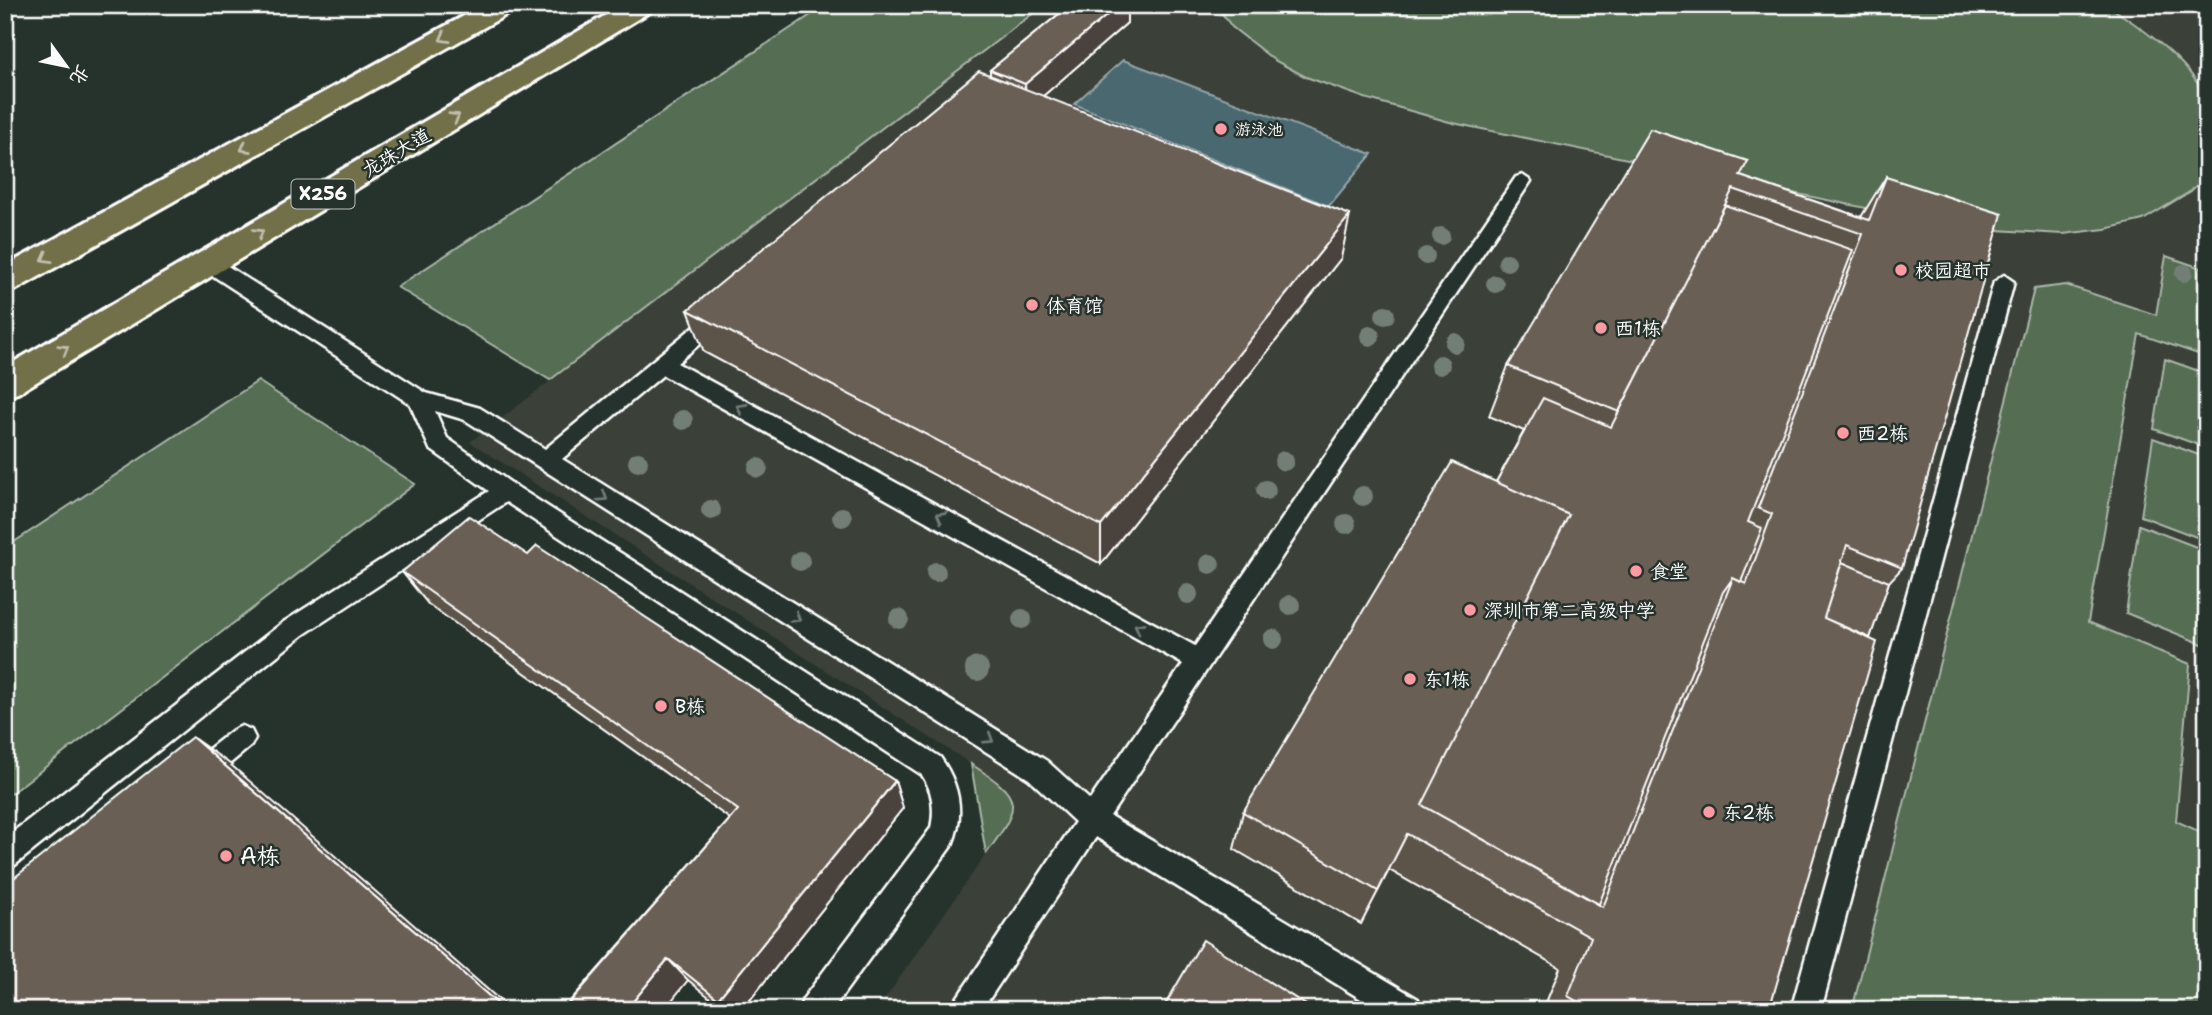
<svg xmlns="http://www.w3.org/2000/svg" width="2212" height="1015" font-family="'Shantell Sans','LXGW WenKai TC',sans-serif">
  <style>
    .built { fill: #3a4039 }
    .green { fill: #546d53; stroke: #aab6a9; stroke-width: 2 }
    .water { fill: #49686f; stroke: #92a4a9; stroke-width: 2 }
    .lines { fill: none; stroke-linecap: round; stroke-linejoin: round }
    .lane-casing { stroke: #fff; stroke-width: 5 }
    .primary-casing { stroke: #fff; stroke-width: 6 }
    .lane { fill: #26332d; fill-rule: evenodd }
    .primary { fill: #71704a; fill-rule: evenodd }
    .tree { fill: #737f76 }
    .wall { fill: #5b5249; stroke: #fff; stroke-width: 2 }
    .shaded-wall { fill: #4a423c; stroke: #fff; stroke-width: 2 }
    .building { fill: #6a5f55; stroke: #fff; stroke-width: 2 }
    .oneway { stroke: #bfbfae }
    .oneway2 { stroke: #727a76 }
    .poi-dot { fill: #ff9aa2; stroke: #26332d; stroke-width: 2.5 }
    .labels { text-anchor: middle; stroke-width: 5; stroke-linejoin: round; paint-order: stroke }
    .far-poi-label { font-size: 16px; fill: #fff; stroke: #26332d; text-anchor: start }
    .shield { fill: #26332d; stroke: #bec2c0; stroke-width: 2 }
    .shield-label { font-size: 18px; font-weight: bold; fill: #fff }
    .street-label { font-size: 19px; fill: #fff; stroke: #26332d }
    .poi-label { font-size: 19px; fill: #fff; stroke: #26332d; text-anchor: start }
    .near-poi-label { font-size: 23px; fill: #fff; stroke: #26332d; text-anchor: start }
  </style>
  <rect width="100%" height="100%" fill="#26332d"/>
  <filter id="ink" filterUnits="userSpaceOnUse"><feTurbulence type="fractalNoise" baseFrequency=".0143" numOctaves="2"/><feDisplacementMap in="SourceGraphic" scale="14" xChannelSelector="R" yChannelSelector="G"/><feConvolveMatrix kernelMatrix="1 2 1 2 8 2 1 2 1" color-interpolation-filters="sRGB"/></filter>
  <g filter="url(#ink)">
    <path class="built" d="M1044,5H2207V1010H877L986,854L971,764L470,442Z"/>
    <path class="green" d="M826,5H1044L550,380L397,287Z
      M1216,5H2107C2139,26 2197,65 2207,104C2212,125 2207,154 2207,175L2191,191L2143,220L2105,229L2063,234L1963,228L1453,123L1365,98L1306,77L1274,60L1232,27Z
      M2166,256L2207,270V357L2139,334L2088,622L2190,664L2176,821L2207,835V1010H1852L2034,289L2066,285L2156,315Z
      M2165,359L2207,374V448L2154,429Z
      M258,381L415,484L5,798V548Z
      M2153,438L2207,458V541L2141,516Z
      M2139,525L2207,551V646L2126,613Z
      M971,764C1024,798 1022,805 986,854Z"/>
    <path class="water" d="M1123,60L1372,154L1329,206L1074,104Z"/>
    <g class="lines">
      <g class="lane-casing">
        <path id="lane" d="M1522,175L1531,181L1110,816L1418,999L1422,1010H1379L1096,837L982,1010H949L1075,822L1029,779L465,420L435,411L447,438L514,485L940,757C960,785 965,814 952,845L832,1010H799L803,999L931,828C935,809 933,791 922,775L506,502L303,635L15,865L5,868V838L285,621L489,491L430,449L410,404L201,268L198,263L201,258H215L426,393L480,408L545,449L714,310H728L731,315L728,320L677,363L1195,646L1516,177ZM663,375L1183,664L1090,800L1047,761L562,459Z
          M2004,275L2014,282L1821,1010H1791L1994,282Z
          M242,726L251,730L255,738L251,746L204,785L195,788L186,785L182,776L186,767L233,730Z"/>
      </g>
      <g class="primary-casing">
        <path id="primary" d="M484,5H517L513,11L17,289L5,292V266Z
          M623,5H655L651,11L18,393L5,397V367Z"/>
      </g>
      <use href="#lane" class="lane"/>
      <use href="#primary" class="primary"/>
    </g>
    <g class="tree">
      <circle cx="1441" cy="236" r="9"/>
      <circle cx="1426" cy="256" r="9"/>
      <circle cx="1507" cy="262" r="9"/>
      <circle cx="2184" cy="273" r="9"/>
      <circle cx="1495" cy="284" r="9"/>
      <circle cx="1385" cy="315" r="10"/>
      <circle cx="1370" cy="336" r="10"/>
      <circle cx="1455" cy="343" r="10"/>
      <circle cx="1440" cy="365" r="10"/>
      <circle cx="683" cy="420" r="10"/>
      <circle cx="1284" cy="461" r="10"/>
      <circle cx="638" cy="462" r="10"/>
      <circle cx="758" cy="468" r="10"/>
      <circle cx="1266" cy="490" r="10"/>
      <circle cx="1363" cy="496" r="10"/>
      <circle cx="711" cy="510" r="10"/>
      <circle cx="842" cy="517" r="10"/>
      <circle cx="1346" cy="524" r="10"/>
      <circle cx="800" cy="561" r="10"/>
      <circle cx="1210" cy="564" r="10"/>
      <circle cx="936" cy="572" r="10"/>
      <circle cx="1188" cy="594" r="10"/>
      <circle cx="1290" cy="605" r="10"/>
      <circle cx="899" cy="619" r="10"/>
      <circle cx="1022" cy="619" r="10"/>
      <circle cx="1273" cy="639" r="10"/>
      <circle cx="977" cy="669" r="12"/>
    </g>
    <path class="wall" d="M1070,5H1127V23L1043,96L1341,258L1101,564L704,352L688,310L990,75V70Z
      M1740,176L1861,217L1886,177L1902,568L1889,582L1870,638L1769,1010H1543L1560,968L1389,870L1361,924L1234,849L1243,812L1496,482L1524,431L1489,416L1508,366Z
      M528,555L895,781L903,808L742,1010H725L688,980L562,1010L730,819L428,604L402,572Z"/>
    <path class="shaded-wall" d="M1119,5H1127V23L1027,110L1025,84Z
      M1350,215L1341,258L1101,564V526Z
      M192,737L230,764L511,1010H505Z
      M895,781L903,808L742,1010H728L718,999Z
      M668,959L688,980L664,1010H626Z"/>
    <path class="building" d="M1070,5H1119L1025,84L990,70Z
      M979,71L1350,215L1101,526L688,310Z
      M1650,129L1748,161L1740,176L1869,220L1886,177L2002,214L1902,568L1847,545L1824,618L1877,642L1769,1010H1592L1568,996L1591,937L1407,834L1378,891L1243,812L1452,462L1569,515L1422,805L1603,907L1733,578L1746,584L1772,514L1758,508L1863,234L1733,189L1619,412L1508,366Z
      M1725,205L1853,250L1748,522L1762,528L1741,582L1733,578L1723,592L1599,904L1422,805L1569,515L1496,482L1543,398L1611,427Z
      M469,516L528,555L537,546L895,781L718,999L668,959L626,1010H563L738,810L402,572Z
      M1842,562L1889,582L1870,638L1824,618Z
      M192,737L505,1010H5V885Z
      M1203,940L1314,1010H1162Z"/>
    <defs><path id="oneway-chevron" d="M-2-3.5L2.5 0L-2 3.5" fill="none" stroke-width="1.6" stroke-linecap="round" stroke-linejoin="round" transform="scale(1.75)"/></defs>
    <g class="oneway">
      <use href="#oneway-chevron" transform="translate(444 38) rotate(151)"/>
      <use href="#oneway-chevron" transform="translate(455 117) rotate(-31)"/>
      <use href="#oneway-chevron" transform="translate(245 148) rotate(151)"/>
      <use href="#oneway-chevron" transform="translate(259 233) rotate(-31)"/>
      <use href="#oneway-chevron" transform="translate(46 258) rotate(151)"/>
      <use href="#oneway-chevron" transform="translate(64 349) rotate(-31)"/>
    </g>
    <g class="oneway2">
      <use href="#oneway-chevron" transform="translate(741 408) rotate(-151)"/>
      <use href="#oneway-chevron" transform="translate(603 497) rotate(32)"/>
      <use href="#oneway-chevron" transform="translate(941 516) rotate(-151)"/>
      <use href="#oneway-chevron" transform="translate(796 618) rotate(32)"/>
      <use href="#oneway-chevron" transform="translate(1139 627) rotate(-151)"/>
      <use href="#oneway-chevron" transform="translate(989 739) rotate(32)"/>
    </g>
  </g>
  <g class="poi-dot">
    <circle cx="1221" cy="129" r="7"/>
    <circle cx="1901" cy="270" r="7"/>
    <circle cx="1032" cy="305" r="7"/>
    <circle cx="1601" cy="328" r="7"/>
    <circle cx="1843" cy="433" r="7"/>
    <circle cx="1636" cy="571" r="7"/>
    <circle cx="1470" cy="610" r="7"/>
    <circle cx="1410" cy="679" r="7"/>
    <circle cx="661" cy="706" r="7"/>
    <circle cx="1709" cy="812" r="7"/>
    <circle cx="226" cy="856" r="7"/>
  </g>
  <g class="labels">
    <g class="far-poi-label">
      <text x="1235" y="135">游泳池</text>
    </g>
    <rect class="shield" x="291.5" y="179.5" width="63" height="29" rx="5"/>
    <g class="shield-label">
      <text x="323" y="200">X256</text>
    </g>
    <g class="street-label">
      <text transform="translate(396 152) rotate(-31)" y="7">龙珠大道</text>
    </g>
    <g class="poi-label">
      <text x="1915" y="277">校园超市</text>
      <text x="1046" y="312">体育馆</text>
      <text x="1615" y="335">西1栋</text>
      <text x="1857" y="440">西2栋</text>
      <text x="1650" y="578">食堂</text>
      <text x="1484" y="617">深圳市第二高级中学</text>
      <text x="1424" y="686">东1栋</text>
      <text x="675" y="713">B栋</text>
      <text x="1723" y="819">东2栋</text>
    </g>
    <g class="near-poi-label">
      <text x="240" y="864">A栋</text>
    </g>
  </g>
  <rect width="2212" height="1015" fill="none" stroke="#26332d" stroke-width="28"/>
  <rect x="14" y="14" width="2184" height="987" fill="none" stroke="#fff" stroke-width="2.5" filter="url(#ink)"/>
  <g transform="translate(66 66) rotate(123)" stroke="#26332d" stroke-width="5" paint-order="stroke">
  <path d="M0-5L12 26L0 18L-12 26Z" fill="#ffffff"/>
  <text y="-10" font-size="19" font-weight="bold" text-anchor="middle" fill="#ffffff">北</text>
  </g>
</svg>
